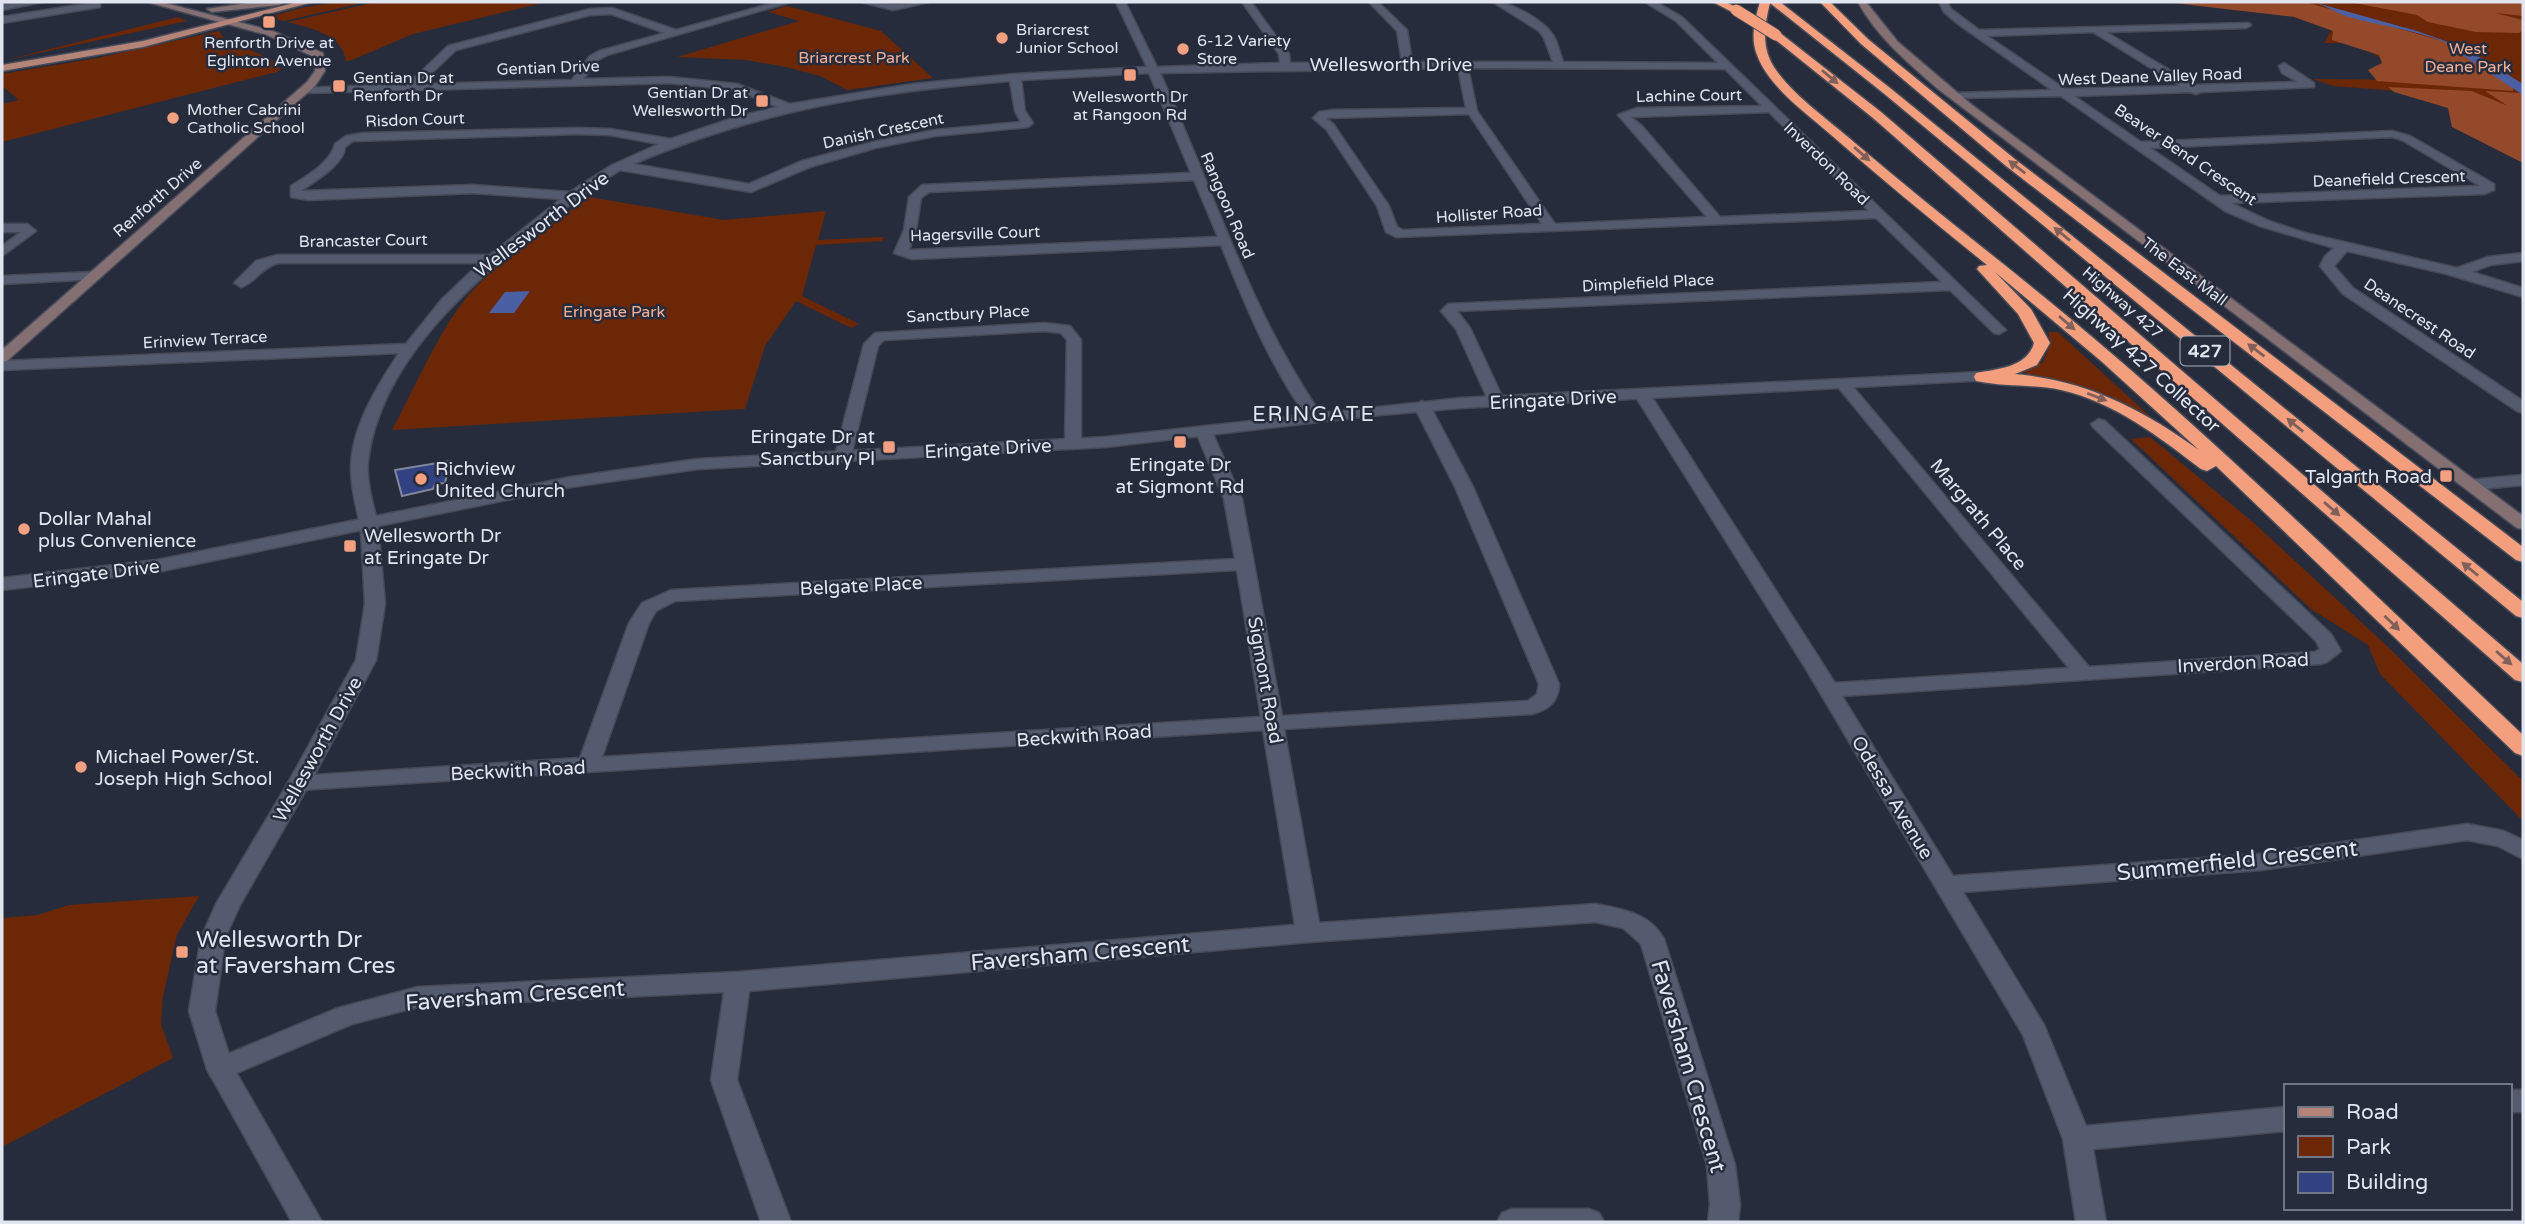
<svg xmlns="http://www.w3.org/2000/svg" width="2525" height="1224" font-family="'Varela Round',sans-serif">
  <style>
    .green { fill: #6c2706 }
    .forest { fill: #94492a }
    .water { fill: #4b5fa3 }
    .building { fill: #314182; stroke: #81889c; stroke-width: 2 }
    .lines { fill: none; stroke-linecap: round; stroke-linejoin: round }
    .minor-casing { stroke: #464a58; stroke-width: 3 }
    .tertiary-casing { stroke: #464a58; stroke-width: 3 }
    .secondary-casing { stroke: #464a58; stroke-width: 3 }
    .primary-casing { stroke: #464a58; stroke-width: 3 }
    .motorway-casing { stroke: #464a58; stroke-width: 3 }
    .minor { fill: #555b6e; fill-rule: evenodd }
    .tertiary { fill: #555b6e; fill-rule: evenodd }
    .secondary { fill: #846f73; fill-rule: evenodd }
    .primary { fill: #b48478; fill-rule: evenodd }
    .motorway { fill: #f39f7e; fill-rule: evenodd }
    .motorway-bridge-casing { stroke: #464a58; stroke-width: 13; stroke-linecap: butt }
    .motorway-bridge { stroke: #f39f7e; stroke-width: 11 }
    .oneway { fill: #82605a }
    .poi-dot { fill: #f2a080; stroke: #262c3c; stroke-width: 2.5 }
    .labels { text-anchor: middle; stroke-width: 5; stroke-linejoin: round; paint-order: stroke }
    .far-poi-label { font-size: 16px; fill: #e1e5f0; stroke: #262c3c; text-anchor: start }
    .far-park-label { font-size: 16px; fill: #f2b097; stroke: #262c3c }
    .far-street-label { font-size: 16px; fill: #e1e5f0; stroke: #262c3c }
    .shield { fill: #262c3c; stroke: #a9aeba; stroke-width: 2 }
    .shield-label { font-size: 18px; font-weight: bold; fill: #e1e5f0 }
    .street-label { font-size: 19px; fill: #e1e5f0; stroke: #262c3c }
    .poi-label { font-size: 19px; fill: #e1e5f0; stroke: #262c3c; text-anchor: start }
    .neighbourhood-label { font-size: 21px; letter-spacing: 2px; fill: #e1e5f0; stroke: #262c3c }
    .near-street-label { font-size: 23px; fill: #e1e5f0; stroke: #262c3c }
    .near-poi-label { font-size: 23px; fill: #e1e5f0; stroke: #262c3c; text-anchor: start }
  </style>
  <rect width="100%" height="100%" fill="#262c3c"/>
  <path class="green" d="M340,2H367L284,21L269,17L305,7Z
    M376,2H546L413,34L352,60L346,61C342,34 310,28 288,22Z
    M2180,2H2523V155L2466,127L2446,107L2398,91L2333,86L2313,79L2416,80L2356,43H2324L2332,29L2293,16Z
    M787,6L881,31L933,78L847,90L820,76L786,67L746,60L677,57L799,21L768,12Z
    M178,17L187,21L2,61Z
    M219,31L223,37L272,60L281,69L277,72L2,142V104L19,100L2,86V74L97,58Z
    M589,197L724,220L826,211L818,240L884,237L882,241L816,245L802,296L859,324L851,328L796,301L765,346L745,409L392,430C415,388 443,320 476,287C510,252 550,225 589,197Z
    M2049,332H2058L2156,422L2077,385L2030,377L2023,371L2043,362L2049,348Z
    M2150,437L2254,523L2387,646L2523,781V821L2380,674L2368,645L2311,609L2131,439Z
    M199,896L177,935L163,996L161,1024L173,1058L2,1147V918L37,915L69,905Z"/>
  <path class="forest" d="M2165,2H2305L2446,42L2513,87V91L2377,81L2368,70L2382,63L2379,55L2332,40L2333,31L2294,17Z
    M2349,2H2523V16L2495,13L2523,20V30L2519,33L2476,32L2428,22L2417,15Z
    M2388,87L2472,91L2508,106L2485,91L2523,93V163L2452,127L2448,108L2394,92Z"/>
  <path class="water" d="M2313,2L2417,31L2465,48L2523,84V95L2464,56C2446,32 2372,26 2343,15C2334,11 2324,5 2313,2Z
    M530,291L514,313H489L505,292Z"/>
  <path class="building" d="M450,461L445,483L435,484L433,489L402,496L395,470Z"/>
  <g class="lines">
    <g class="minor-casing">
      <path id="minor" d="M97,2L100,3V7L2,23V17Z
        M777,2H791L607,55L598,60L583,79L670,77L737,84L790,104L913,84L1015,74L1147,67L1116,2H1125L1157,67L1280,63L1279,54L1242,2H1251L1289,54L1290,63L1402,62L1397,31L1369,2H1378L1407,30L1412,62H1553L1544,38L1539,31L1493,2C1510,1 1543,20 1553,35C1558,43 1560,54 1563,62L1718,63L1676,21L1645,2H1656L1682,17L2006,330L1999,334L1994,333L1950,290L1457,311L1470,328L1504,401L1502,404H1490L1456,329L1441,311L1448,304L1942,282L1876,218L1396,237L1386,232L1377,206L1326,129L1313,118L1319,112L1333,110L1466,108L1458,68L1160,73C1213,188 1250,313 1323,417L1315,422L1309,420C1270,366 1246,307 1221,245L912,259L894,253L904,230L909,197L922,185L1191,173L1149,73L1021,80L1025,111L1033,123L1028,127L935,136L875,148L810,167L751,192L620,170C591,188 564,209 538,230C467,287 380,363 368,461C366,482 373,504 378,524L375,528L369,529L360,524C356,506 351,488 351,469C351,428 377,386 399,353L2,370V361L406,344L442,299L480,263H278C261,268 256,282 241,287L234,283L256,261L277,255H490L561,199L473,193L308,200L291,197V186C307,176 331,162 335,144L346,136L363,133L577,128L610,129L671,139L736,117L778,107L735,90L670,83L305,93L301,92V88L408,84L448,46L590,9L612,8L676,30ZM611,14L665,33L599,51L590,56L572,80L420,84L456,50L590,15ZM1468,68L1725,69L1762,106L1637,108L1618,115L1707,217L1555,224L1477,111ZM1010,81L1015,111L1021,122L935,130L873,142L802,161L749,184L633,164C760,110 874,92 1010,81ZM1769,112L1869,211L1720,217L1642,126L1631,117ZM1469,114L1542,224L1403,230L1397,227L1389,206L1334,125L1326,118ZM577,134L610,135L659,144L612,165L570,192L473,185L301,191C314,181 344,165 345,147L353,141ZM1194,180L1218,237L909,250L916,230L921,198L929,192Z
        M862,2L893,4L929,2L893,10Z
        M1939,2H1947L1951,9L1979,30L2249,23L2251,25L2246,28L2106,32L2194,85L2298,82L2282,73L2279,66L2284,63L2314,83V87L2201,92L2196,94L2190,92L2074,96L2141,142L2392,131L2410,136L2494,184V190L2484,194L2231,203L2269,221L2305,233L2457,268L2488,257L2523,253V261L2490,265L2472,272L2523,288V297L2447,274L2347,251L2334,266L2353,288L2523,401V413L2517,411L2343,294L2320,266L2325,256L2334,248L2260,226L2225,211L2061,96L1953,98V94L1957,93L2052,90L1958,24L1944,12ZM2093,32L2180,86L2065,89L1987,36ZM2392,137L2402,140L2480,186L2220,196L2150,148Z
        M2,224H27L36,231L2,256V246L21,232H2Z
        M94,272L101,276L99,279L2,284V276Z
        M1045,323L1070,326L1081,340V444L1079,447L1073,449L1065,444L1067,340L1061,333L1045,331L884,340L878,346L851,456L843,461L835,456L864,344L875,333Z
        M1843,379L1848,381L2089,667L2315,652L2320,649L2316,641L2093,427L2091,424L2099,419L2105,421L2331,634L2341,651L2327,662L2320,664L1842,696L1953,876L2261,854L2467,824L2504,831L2523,840V859L2498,846L2467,840L2261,870L1963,892L2044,1025L2086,1126L2285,1107V1131L2093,1149L2106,1222H2076L2063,1139L2023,1035L1806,669L1634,394L1642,389L1648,391L1835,683L2069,668L1838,387L1835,384L1838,381Z
        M1422,401L1430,406L1473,487L1559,684C1559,701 1548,710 1532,714L1284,729L1319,923L1595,904C1622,909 1650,913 1664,939L1735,1165L1740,1205L1738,1222H1708L1710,1205L1707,1165L1641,944L1623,928L1595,922L1309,942L749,991L737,1080L791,1222H761L711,1080L724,992L418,1007L352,1024L220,1080L211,1077L207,1069L211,1061L338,1008L418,987L738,972L1295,925L1263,730L299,790L291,788L288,783L291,778L299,776L580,758L629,623L642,603L671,590L1235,559L1224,499L1196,432L1204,427L1212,432L1242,499L1282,716L1528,701L1537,694L1539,684L1455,487L1414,406ZM1237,570L1261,717L602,757L649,623L656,611L675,601Z
        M2523,475V485L2470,490L2461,485L2470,480Z
        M2509,1090H2523V1112H2509Z
        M1512,1209H1589L1599,1213L1604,1222H1497L1502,1213Z"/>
    </g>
    <g class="tertiary-casing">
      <path id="tertiary" d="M20,2H43L2,10V4Z
        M1982,372L1990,377L1987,380L1461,408L1369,416L1106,447L698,469L571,487L378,526L385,604L376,660L310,783L240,905L225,938L215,1011L233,1067L322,1222H292L207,1069L189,1011L201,938L216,904L288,783L356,660L365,604L361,530L157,572L2,590V578L157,560L571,477L698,459L1106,437L1461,398Z"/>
    </g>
    <g class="secondary-casing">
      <path id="secondary" d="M147,2H161L273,31L323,53L325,71L315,86L7,361L2,362V350L307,82L315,71L314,57L267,35Z
        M255,2H284L279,5L212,12L207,9Z
        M1858,2H1866L1898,42L1972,105L2523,516V529L2517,528L1938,89C1908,63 1877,37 1858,2Z"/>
    </g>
    <g class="primary-casing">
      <path id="primary" d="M298,2H313L143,47L2,71V65L143,41Z"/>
    </g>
    <g class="motorway-casing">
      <path id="motorway" d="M1713,2H1726L1741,10L1732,12Z
        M1760,2H1780L1890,88L2523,602V618L2516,616L1882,92L1770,3C1764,27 1761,49 1776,70C1796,98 1829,120 1855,143C1926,204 2000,260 2072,320C2229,451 2374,595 2523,735V756L2515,753L2216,466L2207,471L2201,469C2159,437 2114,402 2061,390C2033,384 2004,387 1976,381L1974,377L1976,373C1996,369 2027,368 2034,343L2018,314L1977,269L1979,266L1987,265C1934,222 1881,179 1830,134C1805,112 1769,87 1757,55C1750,37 1755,19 1760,2ZM1995,272L2101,361L2199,450C2142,409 2086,380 2015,374L2037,365L2050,343L2031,309Z
        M1820,2H1830L1869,40L2016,160L2523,547V562L2516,560L2006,166L1861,44Z
        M1772,33H1780L1881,112L2523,664V682L2515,680L1873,118L1772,37Z"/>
    </g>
    <use href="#minor" class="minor"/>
    <use href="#tertiary" class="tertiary"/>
    <use href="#secondary" class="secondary"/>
    <use href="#primary" class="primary"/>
    <use href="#motorway" class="motorway"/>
    <g class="motorway-bridge-casing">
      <path id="motorway-bridge" d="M1736,10L1776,35"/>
    </g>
    <use href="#motorway-bridge" class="motorway-bridge"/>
  </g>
  <defs><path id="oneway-solid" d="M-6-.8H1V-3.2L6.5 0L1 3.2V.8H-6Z" transform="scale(1.75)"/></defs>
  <g class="oneway">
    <use href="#oneway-solid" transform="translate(1830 77) rotate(40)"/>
    <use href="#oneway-solid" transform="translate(1862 154) rotate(41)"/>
    <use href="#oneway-solid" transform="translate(2017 167) rotate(-142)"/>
    <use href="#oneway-solid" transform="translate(2062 234) rotate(-141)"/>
    <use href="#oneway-solid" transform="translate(2067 323) rotate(41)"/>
    <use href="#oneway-solid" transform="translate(2256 350) rotate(-143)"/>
    <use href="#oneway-solid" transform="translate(2097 397) rotate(21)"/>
    <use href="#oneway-solid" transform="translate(2295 425) rotate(-141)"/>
    <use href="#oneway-solid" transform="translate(2332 509) rotate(41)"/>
    <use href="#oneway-solid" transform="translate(2470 569) rotate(-141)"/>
    <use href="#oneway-solid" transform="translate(2392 623) rotate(44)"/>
    <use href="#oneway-solid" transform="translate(2504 658) rotate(41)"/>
  </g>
  <g class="poi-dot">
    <rect x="262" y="15" width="14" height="14" rx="3.5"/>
    <circle cx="1002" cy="38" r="7"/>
    <circle cx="1183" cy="49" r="7"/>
    <rect x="1123" y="68" width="14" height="14" rx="3.5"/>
    <rect x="332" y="79" width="14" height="14" rx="3.5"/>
    <rect x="755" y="94" width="14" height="14" rx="3.5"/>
    <circle cx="173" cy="118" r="7"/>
    <rect x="1173" y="435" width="14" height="14" rx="3.5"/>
    <rect x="882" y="440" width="14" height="14" rx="3.5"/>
    <rect x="2439" y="469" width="14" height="14" rx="3.5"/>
    <circle cx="421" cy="479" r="7"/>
    <circle cx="24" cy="529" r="7"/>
    <rect x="343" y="539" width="14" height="14" rx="3.5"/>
    <circle cx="81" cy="767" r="7"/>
    <rect x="175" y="945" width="14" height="14" rx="3.5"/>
  </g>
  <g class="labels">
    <g class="far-poi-label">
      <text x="1016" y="35">Briarcrest<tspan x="1016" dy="18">Junior School</tspan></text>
      <text x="1197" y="46">6-12 Variety<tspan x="1197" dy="18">Store</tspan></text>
      <text x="269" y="48" text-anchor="middle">Renforth Drive at<tspan x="269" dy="18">Eglinton Avenue</tspan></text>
      <text x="353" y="83">Gentian Dr at<tspan x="353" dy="18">Renforth Dr</tspan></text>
      <text x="748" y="98" text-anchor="end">Gentian Dr at<tspan x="748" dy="18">Wellesworth Dr</tspan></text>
      <text x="1130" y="102" text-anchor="middle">Wellesworth Dr<tspan x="1130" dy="18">at Rangoon Rd</tspan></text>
      <text x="187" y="115">Mother Cabrini<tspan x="187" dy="18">Catholic School</tspan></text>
    </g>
    <g class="far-park-label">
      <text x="2468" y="54">West<tspan x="2468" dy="18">Deane Park</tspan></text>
      <text x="854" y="63">Briarcrest Park</text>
      <text x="614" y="317">Eringate Park</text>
    </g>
    <g class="far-street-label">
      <text transform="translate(548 67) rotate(-2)" y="6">Gentian Drive</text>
      <text transform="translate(2150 76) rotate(-2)" y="6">West Deane Valley Road</text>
      <text transform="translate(1689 95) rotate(-1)" y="6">Lachine Court</text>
      <text transform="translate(415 119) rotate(-2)" y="6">Risdon Court</text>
      <text transform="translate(883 130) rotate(-12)" y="6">Danish Crescent</text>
      <text transform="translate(2186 154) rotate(34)" y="6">Beaver Bend Crescent</text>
      <text transform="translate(1827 163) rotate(44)" y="6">Inverdon Road</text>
      <text transform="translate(2389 178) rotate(-2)" y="6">Deanefield Crescent</text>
      <text transform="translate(157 197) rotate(-41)" y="6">Renforth Drive</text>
      <text transform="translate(1228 205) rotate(67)" y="6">Rangoon Road</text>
      <text transform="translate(1489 213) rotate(-4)" y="6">Hollister Road</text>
      <text transform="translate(975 233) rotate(-2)" y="6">Hagersville Court</text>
      <text transform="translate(363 240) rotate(-1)" y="6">Brancaster Court</text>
      <text transform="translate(2185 271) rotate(37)" y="6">The East Mall</text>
      <text transform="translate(1648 282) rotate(-3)" y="6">Dimplefield Place</text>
      <text transform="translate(2123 302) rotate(41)" y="6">Highway 427</text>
      <text transform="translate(968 313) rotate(-3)" y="6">Sanctbury Place</text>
      <text transform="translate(2420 318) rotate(34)" y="6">Deanecrest Road</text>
      <text transform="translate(205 339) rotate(-3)" y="6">Erinview Terrace</text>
    </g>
    <rect class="shield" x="2180.5" y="336.5" width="49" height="29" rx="5"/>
    <g class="shield-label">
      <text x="2205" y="357">427</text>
    </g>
    <g class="street-label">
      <text x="1391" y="71">Wellesworth Drive</text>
      <text transform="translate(541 224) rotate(-37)" y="7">Wellesworth Drive</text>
      <text transform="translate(2142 360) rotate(42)" y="7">Highway 427 Collector</text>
      <text transform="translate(1553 399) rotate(-3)" y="7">Eringate Drive</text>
      <text transform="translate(988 448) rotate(-3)" y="7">Eringate Drive</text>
      <text transform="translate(1979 514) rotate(50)" y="7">Margrath Place</text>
      <text transform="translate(96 573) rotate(-7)" y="7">Eringate Drive</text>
      <text transform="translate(861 585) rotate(-3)" y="7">Belgate Place</text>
      <text transform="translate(2243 662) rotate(-3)" y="7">Inverdon Road</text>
      <text transform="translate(1266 680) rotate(80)" y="7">Sigmont Road</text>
      <text transform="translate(1084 735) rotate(-4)" y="7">Beckwith Road</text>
      <text transform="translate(317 749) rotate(-61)" y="7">Wellesworth Drive</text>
      <text transform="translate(518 770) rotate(-3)" y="7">Beckwith Road</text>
      <text transform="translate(1893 797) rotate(59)" y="7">Odessa Avenue</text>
    </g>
    <g class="poi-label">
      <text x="875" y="443" text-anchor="end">Eringate Dr at<tspan x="875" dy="22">Sanctbury Pl</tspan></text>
      <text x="1180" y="471" text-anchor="middle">Eringate Dr<tspan x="1180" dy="22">at Sigmont Rd</tspan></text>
      <text x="435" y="475">Richview<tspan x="435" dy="22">United Church</tspan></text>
      <text x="2432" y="483" text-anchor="end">Talgarth Road</text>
      <text x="38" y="525">Dollar Mahal<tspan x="38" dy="22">plus Convenience</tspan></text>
      <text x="364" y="542">Wellesworth Dr<tspan x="364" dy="22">at Eringate Dr</tspan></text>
      <text x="95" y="763">Michael Power/St.<tspan x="95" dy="22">Joseph High School</tspan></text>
    </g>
    <g class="neighbourhood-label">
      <text x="1314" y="421">ERINGATE</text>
    </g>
    <g class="near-street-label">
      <text transform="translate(2237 860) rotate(-6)" y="8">Summerfield Crescent</text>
      <text transform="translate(1080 953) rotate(-5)" y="8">Faversham Crescent</text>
      <text transform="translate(515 995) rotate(-4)" y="8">Faversham Crescent</text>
      <text transform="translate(1689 1066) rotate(74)" y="8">Faversham Crescent</text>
    </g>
    <g class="near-poi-label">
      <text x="196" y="947">Wellesworth Dr<tspan x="196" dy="26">at Faversham Cres</tspan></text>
    </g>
  </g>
  <rect width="2525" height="1224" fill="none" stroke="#e1e5f0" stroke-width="7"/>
  <rect x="2284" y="1084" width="228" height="126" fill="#262c3c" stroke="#717684" stroke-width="2"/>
  <rect x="2298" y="1107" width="35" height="10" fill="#b48478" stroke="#717684" stroke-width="2"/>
  <text x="2346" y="1119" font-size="21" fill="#e1e5f0">Road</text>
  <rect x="2298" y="1136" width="35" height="21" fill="#6c2706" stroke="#717684" stroke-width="2"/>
  <text x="2346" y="1154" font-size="21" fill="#e1e5f0">Park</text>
  <rect x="2298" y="1172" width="35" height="21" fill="#314182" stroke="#717684" stroke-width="2"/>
  <text x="2346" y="1189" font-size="21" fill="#e1e5f0">Building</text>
</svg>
